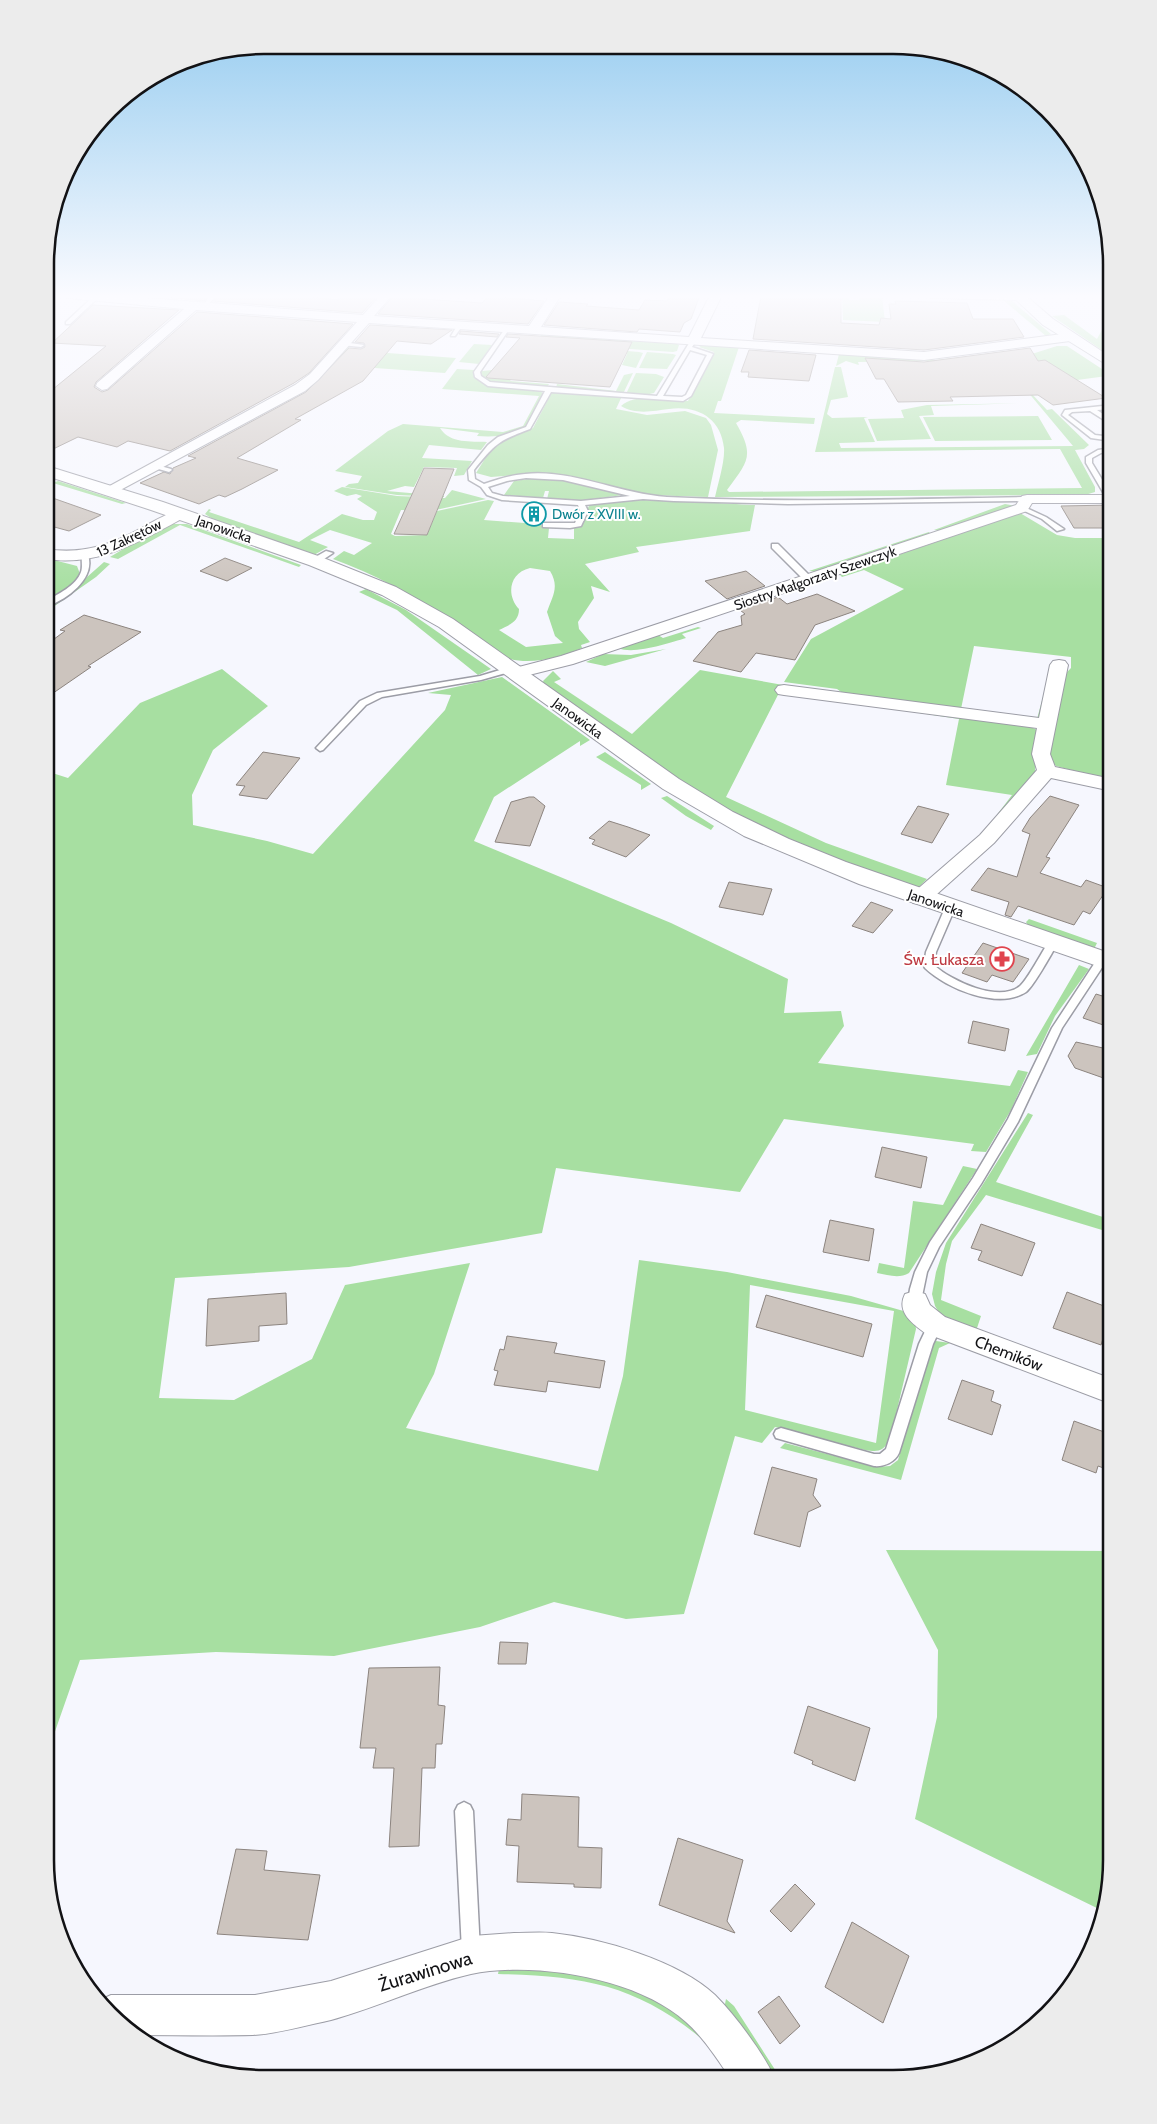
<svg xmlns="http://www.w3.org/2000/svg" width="1157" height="2124" font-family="Cabin,sans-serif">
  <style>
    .green { fill: #a7dfa1; fill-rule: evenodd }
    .building { fill: #ccc4be; stroke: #8c847f }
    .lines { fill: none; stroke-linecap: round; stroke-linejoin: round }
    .service-casing { stroke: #9c9da6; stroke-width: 3 }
    .minor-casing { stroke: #9c9da6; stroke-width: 2 }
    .tertiary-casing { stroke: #9c9da6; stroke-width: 2 }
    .service { fill: #fff; fill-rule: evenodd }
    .minor { fill: #fff; fill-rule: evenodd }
    .tertiary { fill: #fff; fill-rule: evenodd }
    .labels { text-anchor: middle; stroke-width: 4; stroke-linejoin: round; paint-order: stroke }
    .far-culture-label { font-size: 14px; fill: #0d838f; stroke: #fff; text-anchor: start }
    .far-street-label { font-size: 14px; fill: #121215; stroke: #fff }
    .health-label { font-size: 16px; fill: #be3a42; stroke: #fff; text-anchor: end }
    .street-label { font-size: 16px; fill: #121215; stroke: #fff }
    .near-street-label { font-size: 19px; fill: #121215; stroke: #fff }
    .rim { fill: none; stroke: #121215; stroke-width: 2.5 }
  </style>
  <rect width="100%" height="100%" fill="#f6f7fe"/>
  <path class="green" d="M842,295H849V300H859V295L882,296L885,322L843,320Z
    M1003,300L1012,301L1051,334L1046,336Z
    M1112,311V357L1052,316L1064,315L1097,339Z
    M541,335L677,344L679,345L677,351L673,352L587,346L534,347Z
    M474,344L492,345L479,364L459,362Z
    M704,344L739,347L721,401H718L714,413L815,418L814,424L741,420L736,423C755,456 748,461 727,490L729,492L1082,488L1060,449L815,452L835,367H841L848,397L831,400L827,414L832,418L868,417L864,418L875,442L839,443L841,448L1073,446L1027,391L1020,364L1013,360L1057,346H1067L1105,371L1102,373L1107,376L1032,386L1030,392L1047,410L1052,409L1089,445L1084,449L1075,450L1095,487V492L1085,495L715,497C718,484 725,461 724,448C721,418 697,405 669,409C653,411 636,415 621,406C637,392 668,400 688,401L714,352L699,347Z
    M346,346H350L347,350L456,358L445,373L333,365L326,370Z
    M604,349L639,352L643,353L636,368L622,365L627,354L598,352Z
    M647,352L673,354L676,355L667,369L639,368Z
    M839,354L936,360L953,358L936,361L858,362L859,365L846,361L836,366Z
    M457,369L474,370V378L496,387L540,391L544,394C539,403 534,418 527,425C515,437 492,437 477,436L479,433L440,428C450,444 471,441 487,442L481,450L429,445L422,458L472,461L464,475L454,476L457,468L424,467L414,487L405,486L387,491L444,496V497L397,495L345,487L349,484L358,483L362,476L335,471L388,431L403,424L503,432L523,426L539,396L442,389Z
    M493,370L516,372L510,381L549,384L547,387C531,386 489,389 480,374L482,371Z
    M633,373L623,394L556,388L557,384L616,391L624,375Z
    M636,373L656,374L664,377L654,393L645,395L626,394Z
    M555,392L622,396L616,409L647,415L685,411L706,418L711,425L718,450L708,497L647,495L565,475L531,474L491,477L476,473L493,446L504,439L533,428L551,394Z
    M1025,403L931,406L934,415L919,416L931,439L877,441L868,419L904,418L901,410L927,405Z
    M1038,416L1052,440L935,441L923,417Z
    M536,478L572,481L623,495L578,501L547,499L549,491H545L543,498L504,495L514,481Z
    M58,481L126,503L122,504L53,483Z
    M342,487L397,496L445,498L452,490L486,499L431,511L401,510L391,534L395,536L427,535L437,511L488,500L494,501L484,520L538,524L549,528L548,538L574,539V528L580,526C583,520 586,509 590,505C602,494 731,504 755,505L750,531L636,547L639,552L585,564L610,592L591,586L594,598L578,622L579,629L590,642L581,645L582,648C561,657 533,665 510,659C499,656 462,627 449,619C415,596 372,573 333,559L344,551L354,555L372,543L330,530L310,540L328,547L314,555L217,522L205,514L209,509L211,510L209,512L299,542L342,514L363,520H374L377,512L357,499L362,496L356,494L347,496L334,491ZM530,568L550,571C560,587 552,597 547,612L555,636L563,643L526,647L499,630C509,625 519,622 519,609C506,595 509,573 530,568Z
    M1005,504L1016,506L942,531L934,530Z
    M1020,513L1057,535L1075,538H1112V781L1056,766L1047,756L1051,727L1062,677L1071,668V657L974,646L961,709L1037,719L1050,671L1053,673L1041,719L1038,721L844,694L837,689L784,682L811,639L904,589L864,570L842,577L840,575Z
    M173,524H187L301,565L299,567L180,525L118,559L110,557L157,529L161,530Z
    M929,532L931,535L820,572L809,571Z
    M46,558L77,566L80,574L73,584L46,601Z
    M104,562L110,564L96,577L46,612V608L69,593Z
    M366,589L406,610L491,669L478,675L397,610L359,592Z
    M698,627L701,628L682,634L686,638C669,643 634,655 618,648L658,635L663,638Z
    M666,649L605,666L586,662L603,654L631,655Z
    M222,669L268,706L213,750L192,795L193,825L267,841L313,854L445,710L451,695L428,693L502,677L590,740L580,746V741L494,797L474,841L671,923L788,979L784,1013L841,1011L844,1026L818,1063L1010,1086L1018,1070L1028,1072L1011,1110L986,1152L971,1151L974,1144L784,1119L740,1192L556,1168L542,1233L349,1267L175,1278L159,1398L234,1400L312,1359L345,1285L470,1263L434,1374L406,1428L598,1471L623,1376L639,1260L727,1272L851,1296L907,1312L915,1322L916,1329L890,1440C882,1452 878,1452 865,1450L775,1427L762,1443L735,1436L684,1614L626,1619L554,1602L480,1627L334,1656L216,1652L80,1660L45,1760L46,771L68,778L140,703ZM750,1285L894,1311L876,1443L745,1410Z
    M700,670L783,685L726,797L826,843L927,879L919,887H911L819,854L708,801L544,684L543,681L553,671L561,679L554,682L632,734Z
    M918,710L1029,726L1037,730L1035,773L990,824L1012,795L946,785L959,719L913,712Z
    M605,752L651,784L641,790V785L596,757Z
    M667,796L714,826L711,830L686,816L661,798Z
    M1029,919L1097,943L1094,949L1029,927L1026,922Z
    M1079,965L1089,969L1055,1016L1037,1054L1026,1056Z
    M1028,1113L1033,1115L996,1182L1112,1220V1233L986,1195L952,1241L946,1264L941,1300L981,1316L976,1331L949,1320L940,1314L935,1306L932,1294L936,1272L946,1243Z
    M963,1166L977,1169L909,1273C899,1279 888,1275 877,1273L879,1263L904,1268L913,1201L943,1205Z
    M936,1341L950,1343L939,1348L901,1480L780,1448L785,1443L877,1467L890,1466L898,1460L931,1345Z
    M886,1550L1112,1551V1875L1103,1911L915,1819L937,1717L938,1650Z
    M518,1968C582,1974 662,1983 702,2039C635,1984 582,1976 498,1974L499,1969Z
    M726,1999L734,2006L781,2079H771L724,2009Z"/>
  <path class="building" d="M149,295H208L204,301Z
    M218,295H294L339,300L343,295H378L362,313L213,301Z
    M394,295H425L422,299L482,303L488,296L544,301L528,324L378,314Z
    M671,295H700L691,319L684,323L680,332L639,329L637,332L544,325L559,302L588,304L586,306L639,310L645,300L667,301Z
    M761,296L841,297V323L879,325L881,318L891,319L889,304H896L895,301L967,303L973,319H1013L1024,337L924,350L753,339Z
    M93,305L179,310L96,382L94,387L102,392L108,390L197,312L353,324L309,373L294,383L170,451L128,441L117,447L78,437L47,452V394L106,346L52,343Z
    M370,325L452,330L431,344L397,341L363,381L295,419L301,420L237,458L278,470L242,489L225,497L219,495L199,504L140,483L164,472L170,474L173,468L196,458L188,456L306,392L349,348L361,349L365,347L364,343L355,342Z
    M461,331L499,334L497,337L459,334Z
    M508,334L632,342L610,387L488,378L486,377L520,338L506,337Z
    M1030,348L1038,361L1045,360L1106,398L1053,405L1038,395L950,397L953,401L898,402L884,379H876L865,358L924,362Z
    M749,350L816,355L809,381L748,377L749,372H741Z
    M424,468L454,469L427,535L394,534Z
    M47,496L101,515L69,531L47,525Z
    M1112,505V528H1074L1061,506Z
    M225,558L252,568L227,581L200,571Z
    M746,571L765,586L727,599L705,581Z
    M817,594L855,611L815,625L795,660L756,653L741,672L693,661L718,632L742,625L741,616L745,614L740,610L778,597L787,604Z
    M84,615L141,632L88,666L91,667L46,698V645L65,631L60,630Z
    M263,752L300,758L267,799L239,795L245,786L236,785Z
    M1050,796L1079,805L1046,857L1050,858L1040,873L1081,887L1086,880L1108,888L1090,914L1083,911L1074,925L1018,906L1011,917L1005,915L1009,902L971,890L988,868L1017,877L1030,834L1022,831L1030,818Z
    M529,797H534L545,806L530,846L495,842L511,802Z
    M918,806L949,814L932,843L901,834Z
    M609,821L628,827L650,835L626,857L592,844L595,840L589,838Z
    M729,882L772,889L763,915L719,907Z
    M871,902L893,910L873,933L852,926Z
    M983,943L1029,959L1013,982L992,975L987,982L962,973Z
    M1096,994L1112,999V1028L1083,1018Z
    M973,1021L1009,1029L1005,1051L968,1043Z
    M1076,1042L1112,1050V1081L1075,1068L1068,1056Z
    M882,1147L927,1157L921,1188L875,1177Z
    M830,1220L874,1229L869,1261L823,1252Z
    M981,1224L1035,1243L1022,1276L978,1260L982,1251L971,1248Z
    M1067,1292L1112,1309L1101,1345L1053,1328Z
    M286,1293L287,1324L259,1326V1341L206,1346L208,1299Z
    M766,1295L872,1324L863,1357L756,1327Z
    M507,1336L557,1343L554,1353L605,1361L600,1388L548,1381L546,1392L494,1385L498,1371L494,1370L500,1349L504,1350Z
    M962,1380L994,1391L991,1401L1001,1405L992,1435L948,1419Z
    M1074,1421L1107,1433L1106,1435L1112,1437V1471L1098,1466L1096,1473L1062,1460Z
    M772,1467L817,1479L813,1495L821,1506L808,1512L800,1547L754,1534Z
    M500,1642L528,1643L526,1664H498Z
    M440,1667L438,1705L445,1706L442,1744H436L435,1768H422L419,1846L389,1847L394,1768H373L376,1748H360L369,1668Z
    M808,1706L870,1728L855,1781L812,1764L813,1761L794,1753Z
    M522,1794L579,1797L578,1847L602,1848L601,1888L574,1887V1884L517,1882L519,1846L506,1845L508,1819L521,1820Z
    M678,1838L743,1860L727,1921L735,1933L659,1905Z
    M236,1849L267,1851L264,1870L320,1875L308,1940L217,1934Z
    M795,1884L815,1904L791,1932L770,1911Z
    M852,1922L909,1956L883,2023L825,1987Z
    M779,1996L800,2026L780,2044L758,2012Z"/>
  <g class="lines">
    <g class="service-casing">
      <path id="service" d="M210,295H216L206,308H202Z
        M94,296L99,297L70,324H66V322Z
        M458,324L463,325L455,336H451Z
        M507,326L510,328L480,372L481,376L490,382L657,396L691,340L696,341L692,347L713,354L691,396L683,401L551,392L530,429C498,441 496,443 474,470L475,479L484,484C498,479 511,475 525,474C573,469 619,494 667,497C787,503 907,499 1027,497L1030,499L1027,501L788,504L674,501L643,499L585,505L588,511L581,526L570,528L543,527V523H575L580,511L578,505L502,500L487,495L481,487L469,480L468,470L488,445L498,437L526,427L545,391L488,386L475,377L474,372ZM690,350L707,355L686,395L682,397L663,396ZM526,478L563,480L630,496L581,501L503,496L492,493L488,487L507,481Z
        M343,342L364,345L361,347L341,345Z
        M1112,405V409L1097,410L1112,420V425L1090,411L1072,412L1068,415L1095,435L1112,437V441L1091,438L1062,415L1065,410Z
        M1112,448V452L1101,453L1092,458V463L1112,496V501H1110L1107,499L1086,463V457L1098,450Z
        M157,465L171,469L172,470L169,472L155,468V466Z
        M1022,506L1046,517L1064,529L1057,531L1042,519L1020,509V507Z
        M772,544H778L812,578V582H806L772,548Z
        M326,551L333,553L318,563H312V559Z
        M82,555H88C96,579 66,600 46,607V601C58,594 76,586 81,572C83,566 81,561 82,555Z
        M510,667L514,669L513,671L481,680L382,697L366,705L323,750L320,751L316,748L360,701L377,693L480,676Z
        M950,905L955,908L936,952L934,965C951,981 999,1003 1020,986C1028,979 1042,952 1049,941H1057L1058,943C1051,954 1034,986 1026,992C998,1010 947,989 925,968L924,966L926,952L945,908Z
        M1102,957L1107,960L1062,1028L1018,1122L981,1184L939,1247L927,1272L920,1306L915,1307L910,1306L908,1302L910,1289L915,1272L930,1242L973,1178L1008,1119L1052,1028L1098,958Z
        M935,1320L940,1321L942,1325L933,1344L899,1453C895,1462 884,1467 874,1466L776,1438L774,1434L776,1430L781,1428L874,1454H880L886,1449L919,1344L930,1321Z
        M464,1802L470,1805L473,1811L480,1951L477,1957L471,1960L465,1957L462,1951L455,1811L458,1805Z"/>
    </g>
    <g class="minor-casing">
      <path id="minor" d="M62,295H108L363,315L381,295H392L374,316L529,326L550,295H561L541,327L689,337L710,295H722L701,338L924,352L1070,333L1076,337L1070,341L924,360L369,323L318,380L305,391L111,495L106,494L104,491L106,488L295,385L310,374L357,322L196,310L107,389L102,390L96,386L97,383L184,309L67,298Z
        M926,295H1022L1024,297L1018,300L931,298Z
        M1027,495H1112V503H1032L1027,511L573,664L517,678L511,677L508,673L511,669L561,656L1016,505L1022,496Z
        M180,510L187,514L185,517C141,541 99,567 46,559V549C84,555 113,544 145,526C156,520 168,513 180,510Z
        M1059,660L1065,661L1068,665L1050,754L1055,767L1112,779V791L1051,778L994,843L927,903L920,904L913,903L909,898L913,893L980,835L1037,770L1032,754L1037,728L784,695L778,694L775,690L778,686L784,685L1039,718L1050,665L1053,661Z
        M915,1291L925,1294L930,1305L945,1317L1112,1379V1404L925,1333C912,1323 896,1312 905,1294Z
        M514,1933C527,1933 540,1932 552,1933C601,1938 679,1961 715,1995C728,2008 739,2022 749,2036C759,2050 768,2063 775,2079H731C717,2059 704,2038 686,2022C638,1978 534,1961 471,1974C423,1985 378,2007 331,2020C308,2025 276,2034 253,2035C213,2036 172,2035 132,2035L98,2001L111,1995H255L331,1981L472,1936Z"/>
    </g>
    <g class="tertiary-casing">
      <path id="tertiary" d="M1011,295H1025L1053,319L1112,358V368L1043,325Z
        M47,466L163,502L321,557L396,587L453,619L679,779L733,812L789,839L846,862L1112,954V971L859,884L744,836L663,789L439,627L382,595L309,565L151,510L47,476Z"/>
    </g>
    <use href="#service" class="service"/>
    <use href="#minor" class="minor"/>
    <use href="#tertiary" class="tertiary"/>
  </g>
  <linearGradient id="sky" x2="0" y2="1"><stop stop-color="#92caef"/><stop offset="0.5" stop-color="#fbfbff"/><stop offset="1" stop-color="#fbfbff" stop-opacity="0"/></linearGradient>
  <rect width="1157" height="593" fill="url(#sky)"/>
  <defs>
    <g id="building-ring" transform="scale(1.25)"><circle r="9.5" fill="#fff" stroke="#0f9aa8" stroke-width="1.5"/><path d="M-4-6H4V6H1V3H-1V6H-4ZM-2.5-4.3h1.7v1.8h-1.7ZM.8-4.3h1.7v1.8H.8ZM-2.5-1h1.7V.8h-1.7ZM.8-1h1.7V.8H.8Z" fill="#0f9aa8"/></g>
    <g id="pharmacy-ring" transform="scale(1.25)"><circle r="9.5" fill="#fff" stroke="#e0444e" stroke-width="1.5"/><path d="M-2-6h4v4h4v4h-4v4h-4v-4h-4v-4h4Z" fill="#e0444e"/></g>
  </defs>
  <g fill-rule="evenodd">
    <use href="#building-ring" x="534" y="514"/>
    <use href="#pharmacy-ring" x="1002" y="959"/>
  </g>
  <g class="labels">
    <g class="far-culture-label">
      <text x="552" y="519">Dwór z XVIII w.</text>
    </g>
    <g class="far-street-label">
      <text transform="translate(224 529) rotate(19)" y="5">Janowicka</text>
      <text transform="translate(129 538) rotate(-25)" y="5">13 Zakrętów</text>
      <text transform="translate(815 578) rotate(-19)" y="5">Siostry Małgorzaty Szewczyk</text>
      <text transform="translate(578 718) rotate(36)" y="5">Janowicka</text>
      <text transform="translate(936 903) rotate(19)" y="5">Janowicka</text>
    </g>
    <g class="health-label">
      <text x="984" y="965">Św. Łukasza</text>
    </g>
    <g class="street-label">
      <text transform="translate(1009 1353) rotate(21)" y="6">Chemików</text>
    </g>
    <g class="near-street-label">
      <text transform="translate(425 1971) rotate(-17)" y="7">Żurawinowa</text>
    </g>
  </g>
  <path d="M0 0H1157V2124H0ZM264 54H893A210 210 0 0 1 1103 264V1860A210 210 0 0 1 893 2070H264A210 210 0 0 1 54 1860V264A210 210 0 0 1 264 54Z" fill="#ececec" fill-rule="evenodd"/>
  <path class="rim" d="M264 54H893A210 210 0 0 1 1103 264V1860A210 210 0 0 1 893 2070H264A210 210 0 0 1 54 1860V264A210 210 0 0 1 264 54Z"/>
</svg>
